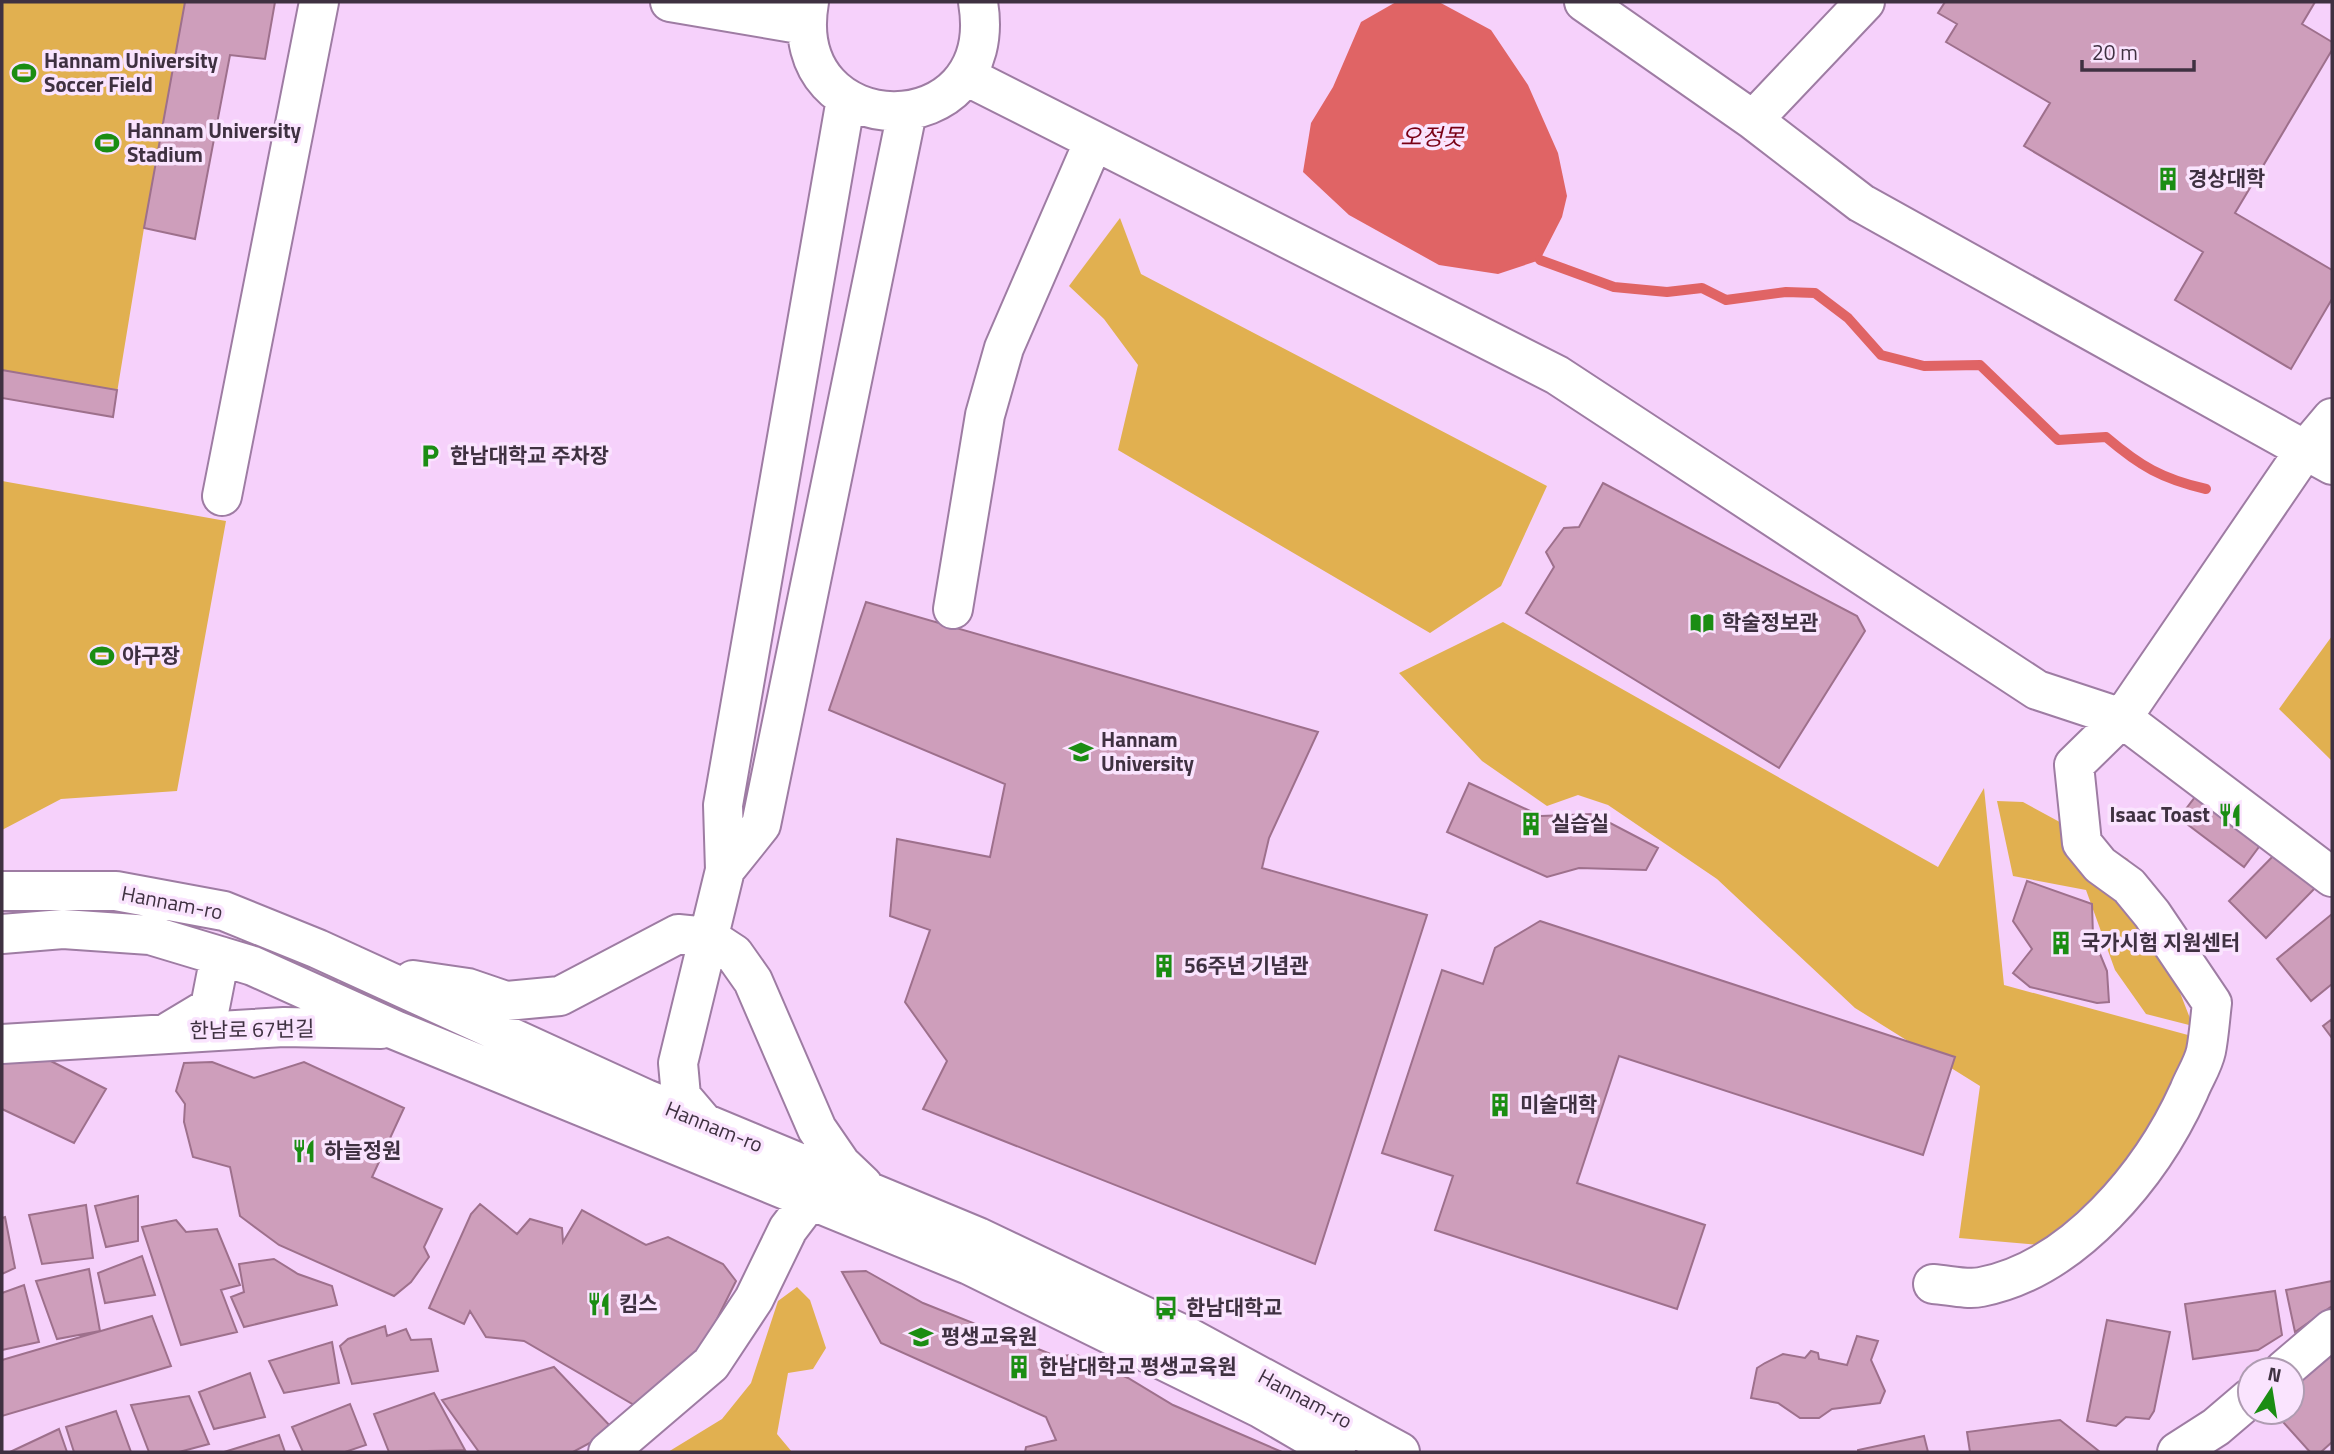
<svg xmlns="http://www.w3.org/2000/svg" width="2334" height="1454" font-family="'Titillium Web','Noto Sans KR',sans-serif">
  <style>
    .green { fill: #e1b050 }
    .water { fill: #e06465 }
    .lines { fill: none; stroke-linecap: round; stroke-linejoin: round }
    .stream { stroke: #e06465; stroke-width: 10 }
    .building { fill: #ce9ebb; stroke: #9e708c; stroke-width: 2 }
    .minor-casing { stroke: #9e7ca3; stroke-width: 42 }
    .minor { stroke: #fff; stroke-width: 38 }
    .labels { text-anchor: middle; stroke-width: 7; stroke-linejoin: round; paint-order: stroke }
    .poi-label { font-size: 21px; font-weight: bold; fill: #3f3141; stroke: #fae4fe; text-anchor: start }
    .street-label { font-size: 21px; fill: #3f3141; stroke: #fae4fe }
    .water-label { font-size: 23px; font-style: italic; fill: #790015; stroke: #fae4fe }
  </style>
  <rect width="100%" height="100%" fill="#f6d1fb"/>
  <path class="green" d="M2,2H275L265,59L230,55L144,228L113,417L2,398Z
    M1120,218L1141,274L1547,486L1501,586L1430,633L1118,450L1138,365L1104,319L1069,286Z
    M2,481L226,521L177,791L61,799L2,830Z
    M1503,622L1938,867L1984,788L2004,985L2199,1038L2144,1152L2040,1245L1959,1238L1980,1086L1855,1008L1717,879L1608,805L1578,795L1547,806L1482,761L1399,673Z
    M2332,636V761L2279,709Z
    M1997,801L2023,802L2128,859L2193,1026L2146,1014L2115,970L2086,890L2013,876Z
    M797,1287L810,1300L826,1348L813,1369L788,1373L777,1434L792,1452H668L722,1419L751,1383L778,1301Z"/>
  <path class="water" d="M1396,2H1439L1491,30L1528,85L1558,153L1567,196L1562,217L1540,260L1498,274L1439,265L1349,215L1303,172L1311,123L1333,87L1361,22Z"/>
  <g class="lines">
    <path class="stream" d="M1540,260L1614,287L1667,292L1702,288L1726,300L1786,292L1815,293L1848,318L1881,355L1924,366L1980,365L2058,440L2106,437C2140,466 2162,479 2206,489"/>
  </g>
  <path class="building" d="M185,2H275L265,59L230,55L195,239L144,228Z
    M1945,2H2315L2302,24L2332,42V50L2235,213L2332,270V299L2291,369L2175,300L2203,252L2024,146L2050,103L1946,42L1957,24L1938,13Z
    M2,370L117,390L113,417L2,398Z
    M1603,483L1857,616L1865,631L1779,768L1526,613L1554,567L1546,552L1564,528L1579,527Z
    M866,602L1318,732L1269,838L1262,868L1427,915L1315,1264L923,1109L947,1061L905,1002L930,930L890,916L897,839L990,857L1005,784L829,710Z
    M1469,783L1541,816L1593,814L1658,848L1646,870L1579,868L1547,877L1447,832Z
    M2205,784L2270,832L2244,867L2179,818Z
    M2282,847L2320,883L2266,938L2229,901Z
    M2027,881L2092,904L2093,937L2107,971L2109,1002L2097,1003L2030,987L2013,973L2032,949L2013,921Z
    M2332,914V984L2311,1001L2277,959Z
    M1540,921L1955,1057L1923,1155L1619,1056L1577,1183L1705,1225L1677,1309L1435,1230L1453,1176L1382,1153L1442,970L1483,984L1495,948Z
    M2332,1019V1038L2323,1026Z
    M31,1051L106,1089L74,1143L2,1109V1053Z
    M212,1062L254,1078L304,1062L404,1108L372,1177L442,1209L424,1247L429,1257L411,1282L394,1296L279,1245L240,1216L230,1167L193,1157L184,1122L185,1104L176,1091L184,1063Z
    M138,1196V1241L106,1247L95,1206Z
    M480,1204L517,1234L530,1219L562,1228L563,1242L582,1210L646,1245L668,1237L723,1264L736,1281L696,1361L641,1409L524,1341L486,1337L470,1311L464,1324L429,1308L471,1214Z
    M86,1205L93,1258L42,1264L29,1215Z
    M5,1217L15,1268L2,1274V1218Z
    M176,1220L186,1232L217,1229L240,1285L221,1290L237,1332L181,1345L142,1227Z
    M142,1256L155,1295L105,1303L98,1273Z
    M274,1259L298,1274L332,1286L337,1305L244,1327L231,1297L244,1292L239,1264Z
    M89,1269L100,1331L57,1339L36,1281Z
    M866,1271L923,1303L1058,1357L1075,1354L1128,1378L1173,1405L1282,1452H1025L1026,1447L1056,1440L1046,1417L881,1343L842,1272Z
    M2332,1281V1306L2295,1332L2286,1290Z
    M24,1285L39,1342L2,1350V1293Z
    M2275,1291L2282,1335L2258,1350L2193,1359L2185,1304Z
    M152,1316L171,1366L2,1416V1360Z
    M2107,1320L2170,1332L2154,1411L2149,1419L2126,1417L2116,1426L2087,1421Z
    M385,1326L387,1336L406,1329L411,1340L431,1339L438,1371L352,1384L340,1346L348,1339Z
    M1857,1336L1878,1341L1871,1360L1885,1391L1880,1403L1832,1409L1819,1418H1800L1778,1403L1751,1398L1757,1368L1765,1363L1783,1354L1805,1358L1811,1351L1818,1353L1819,1359L1847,1365Z
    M2332,1337V1442L2321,1452H2310L2274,1412H2292V1373Z
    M332,1342L339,1383L284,1393L269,1361Z
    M554,1367L614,1430L573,1452H479L442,1400Z
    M250,1373L265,1417L214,1429L199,1392Z
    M434,1393L465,1450L389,1452L374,1414Z
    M189,1396L209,1444L179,1452H149L131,1405Z
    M350,1404L366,1445L345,1452H303L292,1427Z
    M116,1411L131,1452H74L66,1427Z
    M2060,1420L2100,1452H1970L1967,1432Z
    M59,1429L67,1452H10Z
    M279,1435L285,1452H224Z
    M1924,1436L1928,1452H1858V1450Z"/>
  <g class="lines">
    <g class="minor-casing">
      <path id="minor" d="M670,2L805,25
        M809,2C784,146 1003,149 978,2
        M1584,2L1753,120L1861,203L2332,465
        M966,76L1557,375L2037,690L2122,718L2074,765L2082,843L2100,865L2129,886L2152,914L2212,1003C2210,1019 2209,1036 2206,1051C2203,1065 2194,1078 2189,1091C2152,1173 2074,1269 1981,1287C1967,1290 1948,1285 1933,1284
        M1753,120L1865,2
        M2332,418L2305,450L2122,718L2332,877
        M222,496L319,2
        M953,609L985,415L1004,348L1093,143
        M725,870L761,825L907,112
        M2,891H116L224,911L318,949L646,1099L978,1237L1188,1337L1400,1452
        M2,934L63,929L150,935L253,966L395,1030L969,1265L1262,1409L1336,1452
        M413,980L468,988L506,1001L560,996L678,934L708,937L734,954L753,981L817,1129L841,1164L863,1185
        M170,1031L210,1007L220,956
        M2,1044L284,1027L381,1029
        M704,1123L681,1096L678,1063L725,870L723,805L846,99
        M2284,1370L2332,1329
        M608,1452L711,1364L754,1299L788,1229L810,1200
        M2177,1452L2216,1427L2250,1398"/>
    </g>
    <use href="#minor" class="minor"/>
  </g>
  <defs>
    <g id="stadium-bare" transform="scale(1.89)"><path d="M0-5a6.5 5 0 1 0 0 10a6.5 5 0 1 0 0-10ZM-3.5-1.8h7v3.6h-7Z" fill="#1b8d13" stroke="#fae4fe" stroke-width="2.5" paint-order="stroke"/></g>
    <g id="building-bare" transform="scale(1.89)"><path d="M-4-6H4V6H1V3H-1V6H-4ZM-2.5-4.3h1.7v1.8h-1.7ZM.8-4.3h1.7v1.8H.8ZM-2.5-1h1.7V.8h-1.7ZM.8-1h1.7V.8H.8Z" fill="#1b8d13" stroke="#fae4fe" stroke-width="2.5" paint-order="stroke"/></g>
    <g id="parking-bare" transform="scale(1.89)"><path d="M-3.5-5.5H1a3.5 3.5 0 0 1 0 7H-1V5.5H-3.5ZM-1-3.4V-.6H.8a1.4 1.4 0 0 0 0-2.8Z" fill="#1b8d13" stroke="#fae4fe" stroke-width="2.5" paint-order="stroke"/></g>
    <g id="library-bare" transform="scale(1.89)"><path d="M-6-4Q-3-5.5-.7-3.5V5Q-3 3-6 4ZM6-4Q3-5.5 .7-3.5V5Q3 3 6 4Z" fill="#1b8d13" stroke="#fae4fe" stroke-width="2.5" paint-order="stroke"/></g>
    <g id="university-bare" transform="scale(1.89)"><path d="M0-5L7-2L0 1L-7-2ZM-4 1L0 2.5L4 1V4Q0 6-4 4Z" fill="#1b8d13" stroke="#fae4fe" stroke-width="2.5" paint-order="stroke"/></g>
    <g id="restaurant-bare" transform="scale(1.89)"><path d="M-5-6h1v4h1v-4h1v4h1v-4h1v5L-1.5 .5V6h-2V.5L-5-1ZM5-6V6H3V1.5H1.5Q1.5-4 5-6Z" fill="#1b8d13" stroke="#fae4fe" stroke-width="2.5" paint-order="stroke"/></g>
    <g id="bus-bare" transform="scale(1.89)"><path d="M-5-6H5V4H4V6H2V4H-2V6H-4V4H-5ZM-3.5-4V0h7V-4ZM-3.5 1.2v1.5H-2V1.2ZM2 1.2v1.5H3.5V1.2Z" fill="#1b8d13" stroke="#fae4fe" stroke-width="2.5" paint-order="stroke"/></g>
  </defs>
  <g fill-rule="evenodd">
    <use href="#stadium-bare" x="24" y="73"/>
    <use href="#stadium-bare" x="107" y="143"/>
    <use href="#building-bare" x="2168" y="179"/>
    <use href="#parking-bare" x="430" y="456"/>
    <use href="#library-bare" x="1702" y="623"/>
    <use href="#stadium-bare" x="102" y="656"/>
    <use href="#university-bare" x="1081" y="752"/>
    <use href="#restaurant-bare" x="2230" y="815"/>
    <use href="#building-bare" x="1531" y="824"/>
    <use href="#building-bare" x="2061" y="943"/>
    <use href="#building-bare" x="1164" y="966"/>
    <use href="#building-bare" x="1500" y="1105"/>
    <use href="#restaurant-bare" x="304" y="1151"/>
    <use href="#restaurant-bare" x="599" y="1304"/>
    <use href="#bus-bare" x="1166" y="1308"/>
    <use href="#university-bare" x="921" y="1337"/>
    <use href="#building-bare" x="1019" y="1367"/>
  </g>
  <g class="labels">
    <g class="poi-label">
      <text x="44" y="68">Hannam University<tspan x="44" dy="24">Soccer Field</tspan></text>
      <text x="127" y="138">Hannam University<tspan x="127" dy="24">Stadium</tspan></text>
      <text x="2188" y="186">경상대학</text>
      <text x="450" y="463">한남대학교 주차장</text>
      <text x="1722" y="630">학술정보관</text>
      <text x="122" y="663">야구장</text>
      <text x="1101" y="747">Hannam<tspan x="1101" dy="24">University</tspan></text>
      <text x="2210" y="822" text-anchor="end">Isaac Toast</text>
      <text x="1551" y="831">실습실</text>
      <text x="2081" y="950">국가시험 지원센터</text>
      <text x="1184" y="973">56주년 기념관</text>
      <text x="1520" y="1112">미술대학</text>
      <text x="324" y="1158">하늘정원</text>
      <text x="619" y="1311">킴스</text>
      <text x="1186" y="1315">한남대학교</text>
      <text x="941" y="1344">평생교육원</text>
      <text x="1039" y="1374">한남대학교 평생교육원</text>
    </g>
    <g class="street-label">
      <text transform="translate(172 903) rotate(11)" y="7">Hannam-ro</text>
      <text transform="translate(252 1030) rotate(-1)" y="7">한남로 67번길</text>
      <text transform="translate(714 1127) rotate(22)" y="7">Hannam-ro</text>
      <text transform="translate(1305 1399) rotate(28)" y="7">Hannam-ro</text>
    </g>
    <g class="water-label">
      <text x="1432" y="145">오정못</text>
    </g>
  </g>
  <rect width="2334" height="1454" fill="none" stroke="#3f3141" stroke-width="7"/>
  <g transform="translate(2271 1391) rotate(12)"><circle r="33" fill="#fae4fe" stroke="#af9cb2" stroke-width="2"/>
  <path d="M0-5L12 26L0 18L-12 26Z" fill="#1b8d13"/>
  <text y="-10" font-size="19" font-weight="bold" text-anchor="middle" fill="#3f3141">N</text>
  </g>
  <path d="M2082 60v10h112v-10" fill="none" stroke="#3f3141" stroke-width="3.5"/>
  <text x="2092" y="60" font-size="21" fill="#3f3141" stroke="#fae4fe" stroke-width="5" paint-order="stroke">20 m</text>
</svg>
